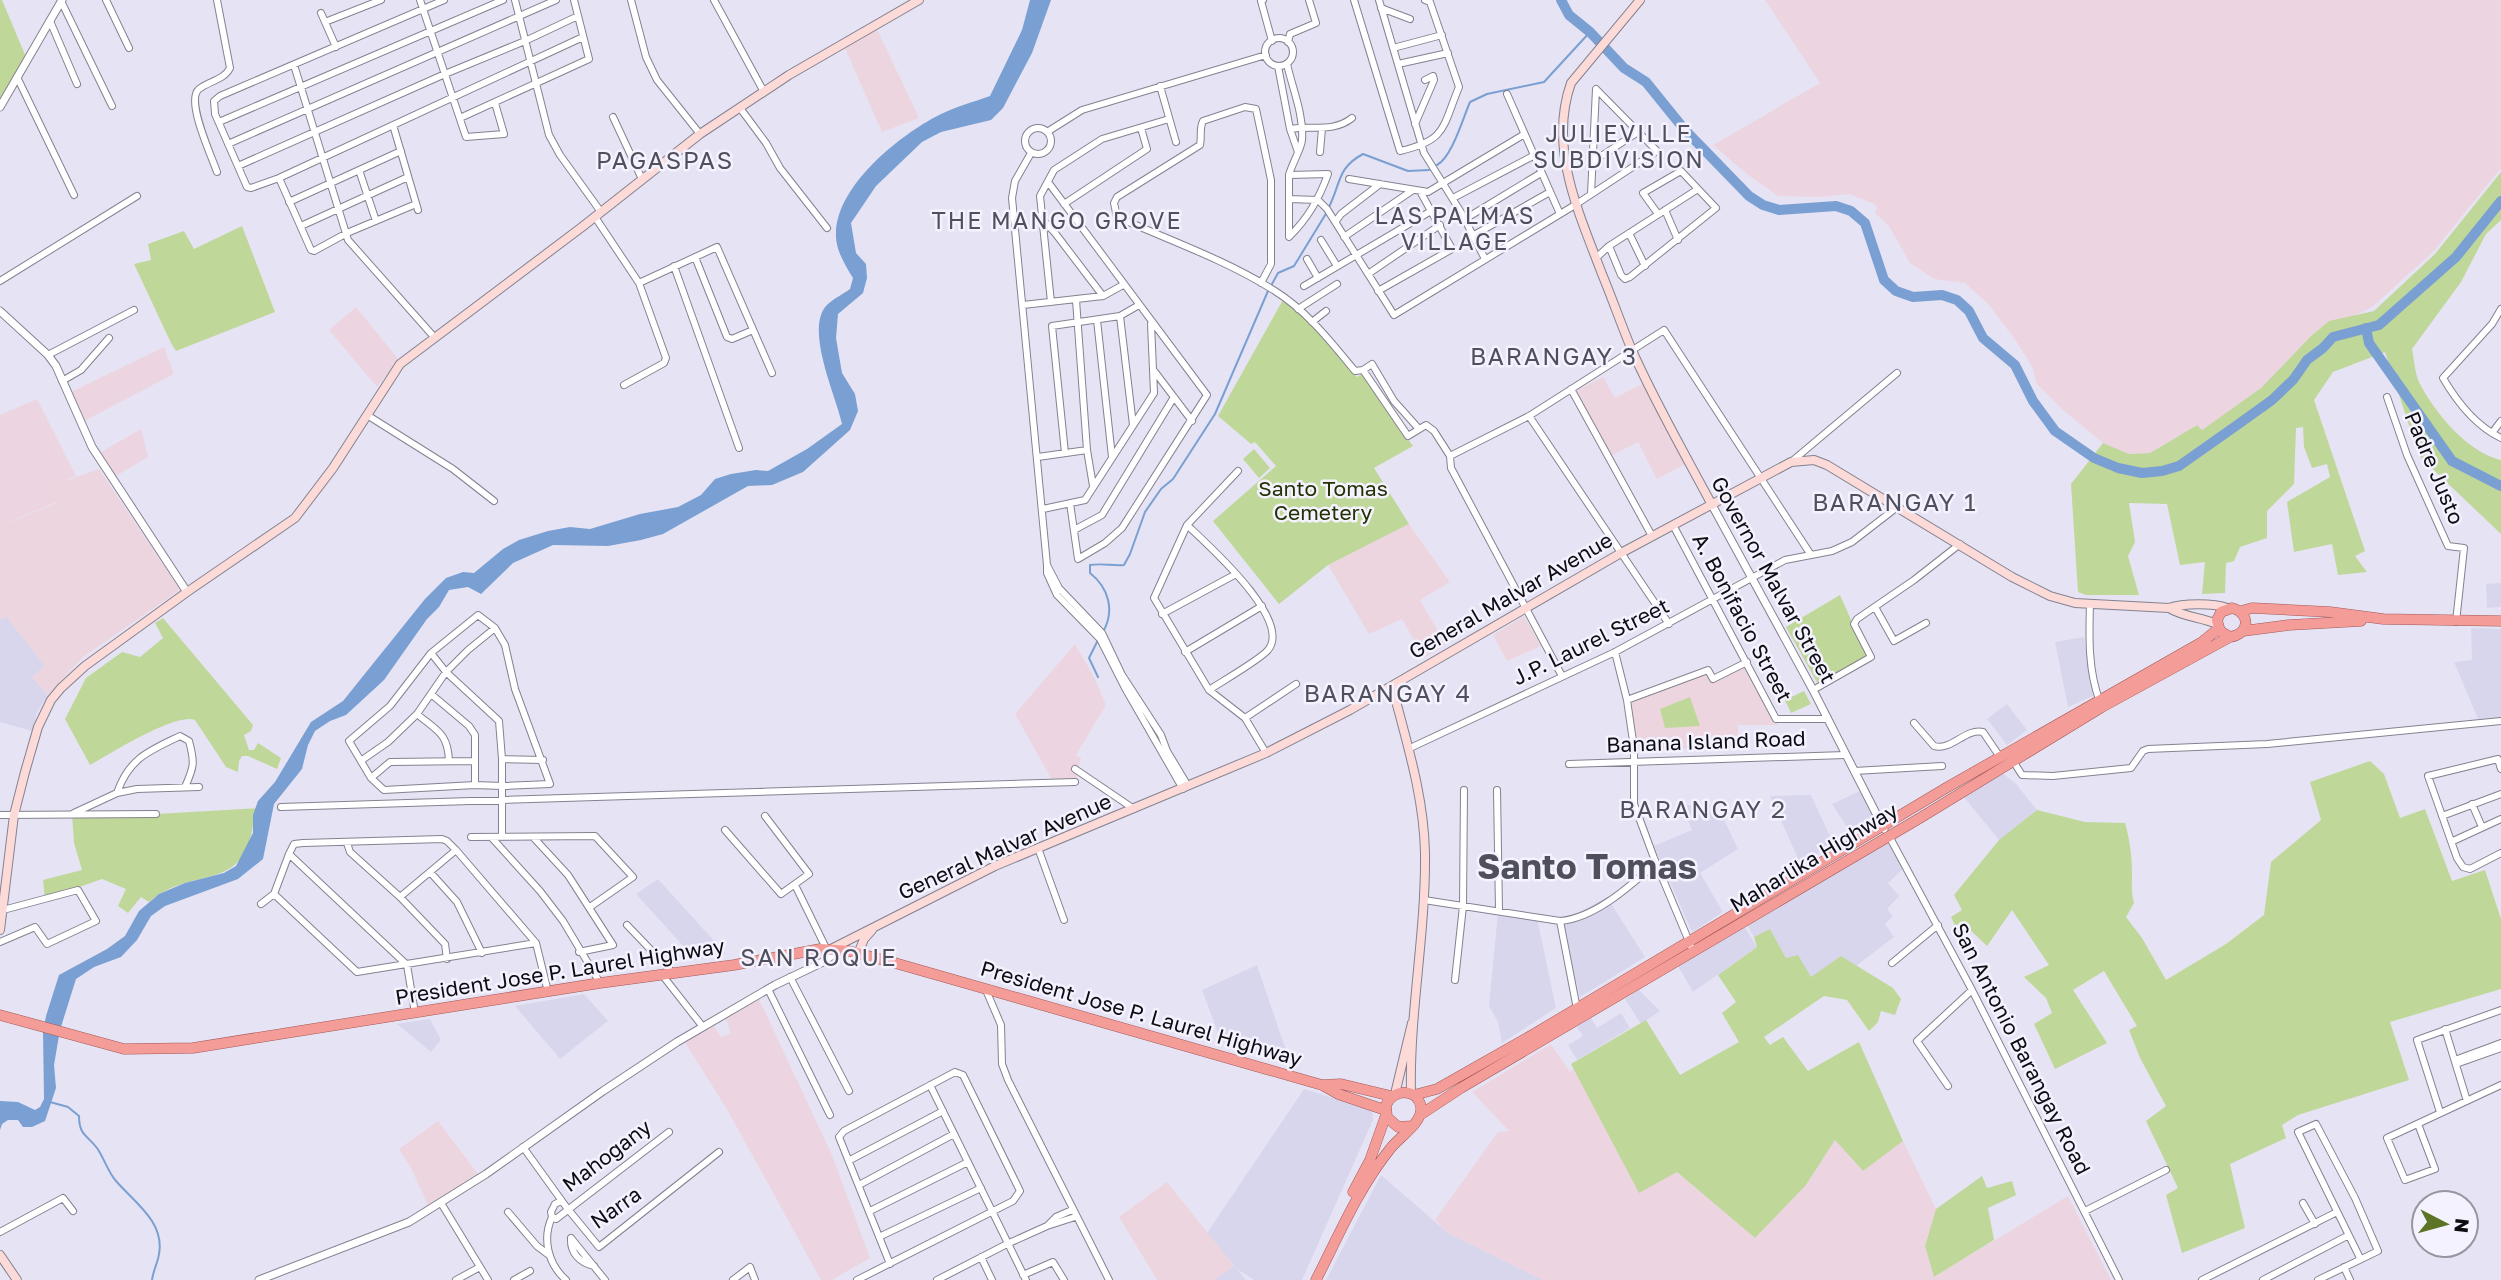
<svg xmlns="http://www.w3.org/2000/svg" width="2501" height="1280" font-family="'Golos Text',sans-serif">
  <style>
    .built { fill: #d8d6ec }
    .industrial { fill: #ecd5e0 }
    .education { fill: #edd5df }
    .green { fill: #c0d79a }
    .water { fill: #7a9fd2 }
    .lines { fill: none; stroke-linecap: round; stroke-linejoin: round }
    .stream { stroke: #7a9fd2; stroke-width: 2 }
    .river { stroke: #7a9fd2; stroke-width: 10 }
    .minor-casing { stroke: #848290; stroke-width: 8 }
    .tertiary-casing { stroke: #848290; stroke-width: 9 }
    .secondary-casing { stroke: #848290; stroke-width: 10 }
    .trunk-casing { stroke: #a25958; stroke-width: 11 }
    .minor { stroke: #fff; stroke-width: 6 }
    .tertiary { stroke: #fff; stroke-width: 7 }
    .secondary { stroke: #fbdad8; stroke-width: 8 }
    .trunk { stroke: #f49c98; stroke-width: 10 }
    .labels { text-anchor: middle; stroke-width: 5; stroke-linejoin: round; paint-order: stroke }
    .street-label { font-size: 21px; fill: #0c0c11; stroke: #f3f2fe }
    .park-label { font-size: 21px; fill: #243103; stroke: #f3f2fe }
    .neighbourhood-label { font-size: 23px; letter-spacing: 2px; fill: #504f5c; stroke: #f3f2fe }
    .quarter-label { font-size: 24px; letter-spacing: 2px; fill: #504f5c; stroke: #f3f2fe }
    .town-label { font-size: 35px; font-weight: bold; fill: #504f5c; stroke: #f3f2fe }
  </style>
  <rect width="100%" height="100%" fill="#e6e4f4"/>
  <path class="built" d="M2501,583V607L2487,608L2486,584Z
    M6,616L45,666L32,677L48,695L37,712L32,731L0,722V620Z
    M2471,628L2501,629V718L2478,719L2454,662L2472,660Z
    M2084,637L2093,696L2068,707L2055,642Z
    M2007,704L2027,730L2007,745L1987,719Z
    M1999,770L2016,784L2037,810L1999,840L1963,796Z
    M1862,790L1878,822L1852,835L1832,804Z
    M1811,795L1834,845L1800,863L1770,796Z
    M1687,805H1717L1738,849L1700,873L1723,912L1692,932L1654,846L1692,830L1684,812Z
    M1889,842L1904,868L1888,883L1899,896L1887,909L1893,916L1885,924L1894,937L1856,966L1841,956L1811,978L1786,958L1770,929L1754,937L1747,925Z
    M658,879L726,954L696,960L636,894Z
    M1607,897L1645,957L1580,997L1561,922Z
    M1498,912L1537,918L1556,1008L1502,1043L1498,1022L1489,1006Z
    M1744,926L1757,947L1693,992L1678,966Z
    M1257,965L1279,1030L1290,1061L1221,1041L1202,990Z
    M1639,990L1660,1011L1641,1024L1625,999Z
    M584,994L608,1021L560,1059L515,1006Z
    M1621,1013L1630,1028L1577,1060L1568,1045L1583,1036L1577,1027L1591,1018L1597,1028Z
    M430,1019L441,1040L431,1052L397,1024Z
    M1304,1089L1372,1110L1373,1120L1302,1280H1254L1237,1269L1246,1280H1214L1234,1266L1207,1233Z
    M1381,1175L1448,1233L1543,1280H1326Z"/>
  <path class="industrial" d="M1765,0H2501V168L2433,252L2372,307L2349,318L2329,321L2311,336L2261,388L2202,430L2196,425L2150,453L2129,454L2103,443L2062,409L2036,383L2033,368L2016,341L1989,305L1965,283L1934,279L1910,263L1889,226L1875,213L1877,207L1874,204L1849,194L1820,197L1778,196L1748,175L1713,145L1820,83Z
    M356,307L399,360L377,387L329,330Z
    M164,347L174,374L84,421L71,392Z
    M37,399L76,476L49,487L57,502L6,523L0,508V415Z
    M141,429L148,457L116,476L101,452Z
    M1075,644L1093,675L1106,705L1076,755L1081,758L1076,780H1056L1051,778L1015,714Z
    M758,997L832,1155L870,1258L832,1280H821L728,1111L684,1041L714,1026L721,1037L731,1033L725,1016Z
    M1551,1044L1570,1072L1573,1069L1677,1172L1755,1238L1806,1185L1835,1140L1863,1171L1903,1141L1936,1209L1925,1246L1934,1277L2068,1196L2111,1280H1543L1448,1233L1435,1220L1498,1132L1509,1131L1472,1092Z"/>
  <path class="education" d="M876,27L919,118L882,132L844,46Z
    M1603,377L1615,398L1644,383L1687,463L1657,479L1638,442L1611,456L1576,391Z
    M99,469L180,590L83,657L48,695L32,677L45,666L6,616L0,620V508L7,523L57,503L48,487Z
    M1409,524L1450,582L1420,600L1446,645L1424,658L1402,619L1369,634L1328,565Z
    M1524,616L1541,646L1507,661L1493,635Z
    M1746,664L1778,725H1738L1739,747L1637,750L1630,703L1708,670L1713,679Z
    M438,1121L478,1174L428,1205L411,1168L399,1149Z
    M1167,1182L1234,1266L1214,1280H1157L1119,1217Z"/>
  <path class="green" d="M0,0H2L26,57L0,102Z
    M2501,172V220L2486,234L2461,282L2412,349C2414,359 2415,373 2419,382C2434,412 2468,453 2501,460V534L2419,456L2385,352L2333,372L2314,400L2365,551L2355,556L2367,572L2338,575L2332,544L2294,552L2287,502L2330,477L2327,464L2312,468L2304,447L2303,427L2296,428L2294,484L2267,511V538L2240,547L2234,561L2226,563L2225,593L2202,594L2205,562L2180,565L2167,504L2129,503L2135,542L2128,556L2139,595H2086L2078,592L2071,484L2103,443L2129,454L2150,453L2197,425L2202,430L2261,388L2311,336L2329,321L2374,311L2435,254Z
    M242,226L275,312L176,351L171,343L134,264L151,260L148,244L184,231L194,249Z
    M1284,298L1312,322L1357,377L1366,372L1383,404L1413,446L1374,468L1409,524L1328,565L1279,604L1213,521L1276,466L1255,442L1251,444L1218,416Z
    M1254,449L1270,468L1259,478L1243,459Z
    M1840,595L1868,658L1818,684L1786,627Z
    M163,618L253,725L251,731L244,735L249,750H254L258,743L281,758L277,769L248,756H242L239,761L238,772L226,767L195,720C176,712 110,754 90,765L65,719L86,678L122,652L140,657L163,638L155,623Z
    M1804,691L1811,704L1791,713L1785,700Z
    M1690,697L1700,726L1665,728L1660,709Z
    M2370,761L2384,774L2400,818L2425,809L2452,881L2485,870L2501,919V989L2390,1022L2409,1080L2298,1115L2282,1125L2286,1138L2230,1164L2245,1228L2182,1253L2166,1195L2178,1188L2146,1121L2166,1106L2140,1058L2129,1030L2137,1026L2104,971L2073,990L2107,1043L2055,1069L2034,1024L2052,1013L2046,998L2024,977L2049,965L2012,910L1987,946L1966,926L1956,928L1951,917L1962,910L1954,895L1999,840L2037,810L2085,822L2125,823C2130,840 2132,857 2132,875C2132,886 2131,892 2134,903L2126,917L2142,938L2166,980L2226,944L2264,915L2271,862L2321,820L2310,782Z
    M261,808L254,814C249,897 194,863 149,902L141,897L128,913L118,906L126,889L102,879L45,899L43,880L82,870L74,843L72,814H156Z
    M1770,929L1786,958L1798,955L1811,977L1841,956L1893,988L1901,999L1895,1015L1881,1011L1878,1022L1869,1031L1847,1000L1824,996L1764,1037L1770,1045L1783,1037L1808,1071L1859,1042L1903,1141L1863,1171L1835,1140L1806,1185L1755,1238L1677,1172L1639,1193L1571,1064L1646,1020L1680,1075L1739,1042L1722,1013L1736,1002L1718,975L1757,947L1754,937Z
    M1982,1176L1987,1188L2012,1181L2016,1195L1988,1208L1994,1240L1934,1277L1925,1246L1936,1209Z"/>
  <path class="water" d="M1030,0H1051L1032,53L1003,108L991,120L941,132L922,142L876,186L851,223L856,253L866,264L867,278L863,293L838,314L836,338L842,373L855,394L858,411L850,430L803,472L772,485L748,486L663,534L641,540L608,546L553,545L513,563L481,594L468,587L449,590L439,607L427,619L384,680L346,715L330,721L315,731L308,745L302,769L274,804L263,859L238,879L165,906L151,916L137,940L121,957L94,967L76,979L60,1030L54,1065L56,1088L45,1121L32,1127H23L18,1120H8L2,1124L0,1130V1101L18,1102L35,1110L40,1107L44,1099L43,1032L46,1016L59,975L107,949L125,936L139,911L159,894L185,883L224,873L236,866L253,833V815L258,801L275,782L311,722L343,701L425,599L446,578L463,572L474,573L503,549L519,540L548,531L570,527L590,529L640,514L678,507L701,495L715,479L731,474L756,470L768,471L807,449L842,424C836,396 804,328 827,305C833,299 843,294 850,289L853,278C845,265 835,249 836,233C837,185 900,135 939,115C955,107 973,102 990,96L1022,30Z"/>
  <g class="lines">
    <path class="stream" d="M1437,165C1452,157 1463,118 1470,102L1487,94L1544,82L1590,32
      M1329,207C1341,183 1337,168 1363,154L1408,171L1429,170
      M1272,284L1278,273L1294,266L1327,212
      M1103,632C1115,611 1109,588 1090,573V565C1102,563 1112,566 1124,565L1130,554L1145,512L1161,489L1173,479L1215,414L1268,291
      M1098,677L1089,658L1098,640
      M50,1102L68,1107L79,1116C79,1135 87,1135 97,1148C104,1158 108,1172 116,1181C134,1202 165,1222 159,1254C158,1262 153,1271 152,1280"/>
    <path class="river" d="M1561,0L1569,15L1590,32L1624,68L1646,82L1684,129L1749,196L1763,205L1779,210L1836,206L1851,211L1865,223L1884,280L1896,291L1913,297L1942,295L1957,300L1969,311L1983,338L2015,365L2033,401L2055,431L2094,458L2118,468L2142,473L2162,471L2179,466L2240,423L2272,400L2293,380L2307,360L2323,348L2333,337L2379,325L2456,257L2501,201
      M2366,328L2369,343L2452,461L2501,486"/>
    <g class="minor-casing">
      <path id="minor" d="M106,0L129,48
        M217,0L230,68C224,80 209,81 199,89C185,100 212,157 217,172
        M420,0L466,137L504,134L495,103
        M444,0L220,96L214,101L215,114L247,187L251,188L279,178L583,37
        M515,0L549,135L560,155L601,212
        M631,0L646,57L657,80L700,134
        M714,0L764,92
        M1263,0L1261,1L1272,41
        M1354,0L1400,151C1447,140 1442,128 1459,87L1430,2L1425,0
        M1379,0L1424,153L1462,214L1485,259
        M61,1L112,106
        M1381,8L1410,19
        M321,13L336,47
        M50,21L77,84
        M325,22L381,0
        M1265 52a14 14 0 1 1 28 0a14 14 0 1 1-28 0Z
        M1288,42L1290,34L1316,23L1309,0
        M1393,48L1442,35
        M1287,64C1292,87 1304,115 1302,140C1302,147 1291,166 1289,175
        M1398,64L1448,53
        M294,65L348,240L435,338
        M1278,66L1290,129L1298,152
        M17,77L74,195
        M1160,86L1176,142
        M1507,94L1560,214
        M740,108L766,143L780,168L827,228
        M613,117L642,179
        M460,118L589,59L574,0
        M219,122L503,0
        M1415,124L1434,80L1433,76L1425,80
        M393,125L418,210
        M1025 141a13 13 0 1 1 26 0a13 13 0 1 1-26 0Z
        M1290,129C1312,125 1333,133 1352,118
        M1047,132L1082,110L1266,55
        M228,144L556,0
        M1320,152L1322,128
        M1031,153L1015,181L1012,198L1047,565
        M1592,162L1638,132
        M238,166L445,74L525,41L578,16
        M359,170L376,221
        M1328,174C1319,199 1308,218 1289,237V175Z
        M279,178L311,250L314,251L347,233L416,204
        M1349,179L1428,192L1523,135
        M1048,182L1207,395L1122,528L1105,543L1078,559L1070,503
        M1453,198L1533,156
        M1289,199L1318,200L1327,209L1394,315L1575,205L1657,151L1596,89L1591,194
        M289,202L401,151
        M1064,204L1147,149L1141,128
        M1665,210L1678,240
        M595,217L639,283L717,247L772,373
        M1042,219L1055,233L1103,296
        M1465,219L1541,173
        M1336,221L1341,214L1380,184
        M301,226L408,177
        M1629,233L1645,266
        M1474,235L1550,192
        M1344,237L1413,190
        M1321,240L1337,266
        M1609,246L1621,275L1625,279L1630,277L1716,208L1681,171L1643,193L1658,214
        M695,257L727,337L732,339L753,330
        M1596,258L1609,246L1698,189
        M1307,259L1318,278
        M674,266L739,448
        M1368,274L1440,225
        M0,281L137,196
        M1261,283L1271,264V180L1256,109L1245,107L1203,121C1199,129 1202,136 1200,145L1117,197L1114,203L1117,217C1169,240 1226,260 1275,291C1307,311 1331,342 1355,371L1363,370L1408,436L1426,425L1434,431L1450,456
        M1304,286L1431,211
        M1378,291L1452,249L1420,191
        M1051,302L1040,196L1054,170L1102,139L1169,119
        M1023,305L1103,296L1123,285
        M1298,309L1337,284
        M2501,309L2492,324L2443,378C2457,402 2476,426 2501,438
        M1120,316L1133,425
        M1097,320L1112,457
        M1312,322L1326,311
        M48,355L134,310
        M1363,370L1372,364L1394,401L1419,429
        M1155,372L1192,421
        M62,381L81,370L109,338
        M624,385L664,363L666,358L639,283
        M1571,389L1652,536
        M2387,397L2407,455L2448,546L2464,548L2456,622
        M367,415L453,469L494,501
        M1529,416L1669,624
        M2492,433L2501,421
        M1087,450L1093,486
        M1065,453L1052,326L1120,316L1139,305
        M1038,457L1087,450L1076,300
        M1791,462L1897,373
        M1238,471L1187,525L1154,598L1209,690L1245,718L1266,753
        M1043,509L1085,500L1154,393L1151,324
        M1187,525C1208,545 1293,620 1268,650C1261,659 1221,682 1209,690
        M1673,525L1776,719H1828
        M1074,530L1102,515L1174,397
        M2090,604C2089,637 2088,671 2100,702
        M1875,607L1894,641L1926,623
        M1162,614L1236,574
        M478,615L495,628L505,645L515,689L550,784L502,786L475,785L384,790L371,778L349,741L390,706L431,653Z
        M1185,652L1262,606
        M1615,652L1627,700L1634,748V804L1654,858L1693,951
        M431,653L446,672L499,721L502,759V837
        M1562,676L1451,468L1450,456L1529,416L1664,330L1811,555
        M1813,690L1871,657L1854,624L1857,619L1914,580L1960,544
        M431,694L469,726L475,735V785
        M1627,700L1708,670L1713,679L1747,662
        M417,714C437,731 448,733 449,761
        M1245,718L1296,684
        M1914,723L1934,746C1952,751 1965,728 1983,732L2000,757
        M1408,749L1615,652L1785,560L1832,551L1852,542L1896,508
        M502,759L543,760
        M362,760L388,742L417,714L446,672L468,650L495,628
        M2013,761L2022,775L2053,776L2131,768L2143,751L2148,749L2267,744L2501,721
        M1569,764L1845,755
        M1075,769L1134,809
        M2501,769L2498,759L2428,776L2457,858L2463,867L2470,869L2501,853
        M1854,771L1942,766
        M371,778L390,762L474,761
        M1183,789L1125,688L1100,639L1057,595L1047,573V565L1059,588L1102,633L1122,675L1161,735L1167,751L1188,786
        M1497,790L1499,911
        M117,793C129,758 149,751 180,736L189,741C195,763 194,767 185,787
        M2472,804L2482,827
        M281,807L1075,782
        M74,813L117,793L137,789L199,787
        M0,815L156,814
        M2442,816L2501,794
        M725,830L781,894L809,874L765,816
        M1889,836L1972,990L2119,1280
        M471,837L595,836L633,877L590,907
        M533,837L568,875L613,945L579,952
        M492,838L540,891L563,921L600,983
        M2453,841L2501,819
        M347,843L350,852L400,897L445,944L447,959
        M1038,848L1064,920
        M289,854L294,844L303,843L442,839L447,841L456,850
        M430,872L457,902L482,953
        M795,885L826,948
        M400,897L456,850L536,943L548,992
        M1424,900L1560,921L1577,1009
        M261,904L274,894
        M1560,921C1595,918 1630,886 1656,863
        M627,925L673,973
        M0,942L35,927L47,944L96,921L78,890L3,910
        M1892,963L1938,925
        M663,976L703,1027
        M790,977L849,1091
        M1455,980L1463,906L1464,790
        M768,989L830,1115
        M986,990L1001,1025L1002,1064L1008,1080L1109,1280
        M415,1013L407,965L289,854L274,894L357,972L536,943
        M2445,1029L2467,1101
        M2455,1060L2501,1043
        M2456,1064L2501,1048
        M930,1085L1026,1280
        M1948,1086L1917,1041L1972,990
        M2440,1112L2417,1040L2501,1010
        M2418,1124L2435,1169L2405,1180L2387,1138L2501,1085
        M523,1147L567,1208L599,1247L719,1152
        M850,1160L943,1111
        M859,1185L954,1134
        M561,1201L555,1204L551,1212L552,1217L556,1219L669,1132
        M441,1203L488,1280
        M2303,1203L2315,1224
        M870,1211L968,1162
        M2085,1211L2166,1170
        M508,1212L537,1246L549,1255
        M552,1217C542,1239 548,1264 566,1280
        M1047,1226L1056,1217L1072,1210
        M0,1232L63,1198L73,1211
        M879,1237L981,1188
        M571,1238L605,1280
        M571,1238C570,1253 580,1263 594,1266
        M981,1257L992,1280
        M2344,1267L2350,1280
        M1023,1275L1053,1262L1064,1280
        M456,1280L480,1267
        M514,1280L530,1271
        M733,1280L750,1267L755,1280
        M857,1280L1013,1201L1020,1191L963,1075L955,1072L844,1131L839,1137L890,1264
        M937,1280L1007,1244L1047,1226L1075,1217
        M2202,1280L2337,1212
        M2263,1280L2347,1236
        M2318,1280L2378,1251L2355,1198L2316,1124L2298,1132L2360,1258"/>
    </g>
    <g class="tertiary-casing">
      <path id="tertiary" d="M0,107L62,0
        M0,311L48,355L56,366L92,447L187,592
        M1712,505L1813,690L1884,829
        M259,1280L409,1222L486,1174L603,1091L677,1042L775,985L821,963L840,950"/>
    </g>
    <g class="secondary-casing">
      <path id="secondary" d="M1640,0L1571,83C1548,148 1579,213 1602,274C1612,298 1621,324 1631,348C1654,401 1685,454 1712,505
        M2169,608C2183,617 2201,617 2217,624
        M1392,686C1406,740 1424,796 1425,853C1426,934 1409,1013 1411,1094
        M0,930L14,815L25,772L38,727L51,700L61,688L85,666L187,592L295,518L333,468L400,364L582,227L700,134L789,75L919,0
        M831,949L995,866L1266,753L1350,710L1621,553L1791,462L1814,460L1827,465L2012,577L2050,596L2075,603L2169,608C2183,603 2214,603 2227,608
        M858,954L864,939L872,930
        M1395,1094L1412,1023
        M0,1255L17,1280"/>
    </g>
    <g class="trunk-casing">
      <path id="trunk" d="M2241,611L2252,608L2330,612L2383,619L2501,621
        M2243,631L2289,625L2361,621
        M0,1015L124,1049L193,1048L600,983L734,965L820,949L849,951L895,963L1322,1085L1338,1094L1385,1110
        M1323,1085L1341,1084L1391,1096
        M1414,1095L1437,1089L1534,1034L1946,788L2202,642L2218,629
        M1420,1115L1461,1088L1920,818L2102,707L2230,637C2250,634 2251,613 2232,608L2221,612L2217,620L2220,631L2230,637
        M1353,1192L1370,1160L1386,1115
        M1316,1280C1339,1235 1358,1189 1390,1149C1399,1137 1423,1123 1421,1107C1417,1087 1393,1089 1386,1105L1387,1117L1398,1127L1411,1126"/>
    </g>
    <use href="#minor" class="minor"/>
    <use href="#tertiary" class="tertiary"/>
    <use href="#secondary" class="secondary"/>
    <use href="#trunk" class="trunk"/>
  </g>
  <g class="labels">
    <g class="street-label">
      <text transform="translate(2434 468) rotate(67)" y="7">Padre Justo</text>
      <text transform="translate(1773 580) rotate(61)" y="7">Governor Malvar Street</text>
      <text transform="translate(1511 596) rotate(-30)" y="7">General Malvar Avenue</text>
      <text transform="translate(1742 618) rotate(62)" y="7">A. Bonifacio Street</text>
      <text transform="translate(1591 642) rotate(-26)" y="7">J.P. Laurel Street</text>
      <text transform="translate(1706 742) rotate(-2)" y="7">Banana Island Road</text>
      <text transform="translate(1005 847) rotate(-24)" y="7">General Malvar Avenue</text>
      <text transform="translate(1814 858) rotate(-31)" y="7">Maharlika Highway</text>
      <text transform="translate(560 972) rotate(-9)" y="7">President Jose P. Laurel Highway</text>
      <text transform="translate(1141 1014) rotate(16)" y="7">President Jose P. Laurel Highway</text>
      <text transform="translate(2021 1049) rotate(63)" y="7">San Antonio Barangay Road</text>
      <text transform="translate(607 1156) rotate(-37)" y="7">Mahogany</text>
      <text transform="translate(616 1208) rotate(-35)" y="7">Narra</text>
    </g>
    <g class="park-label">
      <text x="1323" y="496">Santo Tomas<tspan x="1323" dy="24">Cemetery</tspan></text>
    </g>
    <g class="neighbourhood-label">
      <text x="1619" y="142">JULIEVILLE<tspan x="1619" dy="26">SUBDIVISION</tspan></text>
      <text x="1455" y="224">LAS PALMAS<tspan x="1455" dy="26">VILLAGE</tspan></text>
      <text x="1057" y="229">THE MANGO GROVE</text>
    </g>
    <g class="quarter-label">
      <text x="665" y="169">PAGASPAS</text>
      <text x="1554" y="365">BARANGAY 3</text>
      <text x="1895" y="511">BARANGAY 1</text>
      <text x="1388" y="702">BARANGAY 4</text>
      <text x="1703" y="818">BARANGAY 2</text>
      <text x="819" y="966">SAN ROQUE</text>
    </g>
    <g class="town-label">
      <text x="1587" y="879">Santo Tomas</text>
    </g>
  </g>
  <g transform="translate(2445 1224) rotate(96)"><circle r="33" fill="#f3f2fe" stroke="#97969f" stroke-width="2"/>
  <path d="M0-5L12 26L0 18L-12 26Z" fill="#5d7426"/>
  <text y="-10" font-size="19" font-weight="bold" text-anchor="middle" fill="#0c0c11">N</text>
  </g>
</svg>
